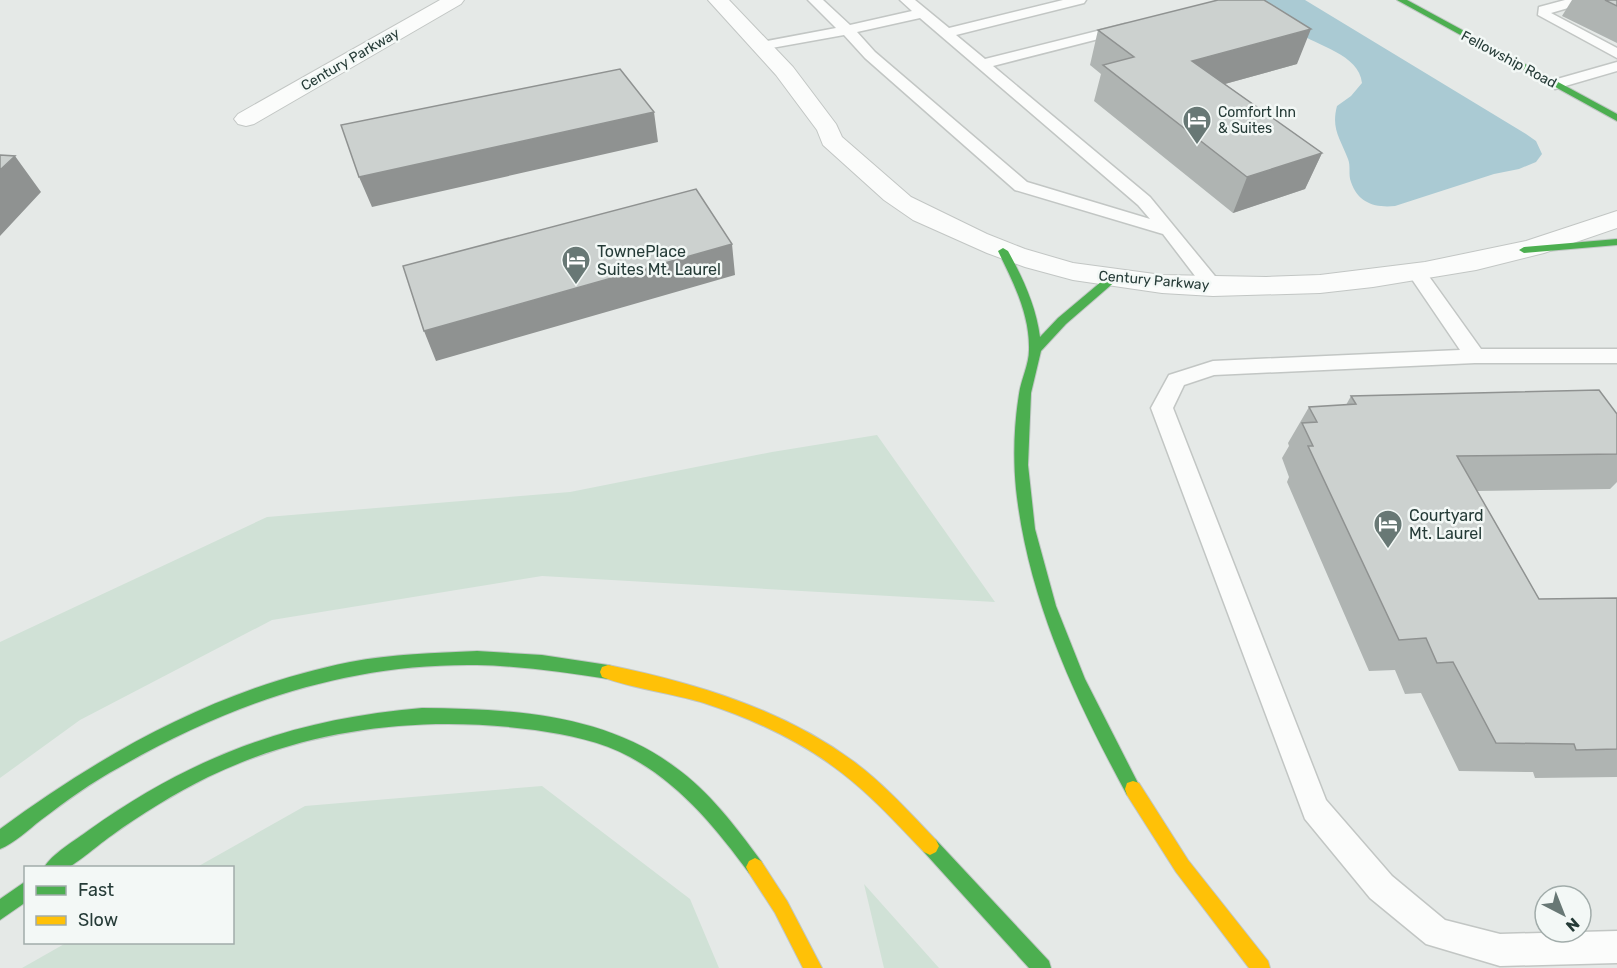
<svg xmlns="http://www.w3.org/2000/svg" width="1617" height="968" font-family="Rubik,sans-serif">
  <style>
    .green { fill: #d0e1d6 }
    .water { fill: #aacad3 }
    .lines { fill: none; stroke-linecap: round; stroke-linejoin: round }
    .lane-casing { stroke: #c2c6c4; stroke-width: 3 }
    .street-casing { stroke: #c2c6c4; stroke-width: 2 }
    .fast-casing { stroke: #c1c7c5; stroke-width: 2 }
    .slow-casing { stroke: #c1c7c5; stroke-width: 2 }
    .lane { fill: #fbfcfb; fill-rule: evenodd }
    .street { fill: #fbfcfb; fill-rule: evenodd }
    .fast { fill: #4caf50; fill-rule: evenodd }
    .slow { fill: #ffc107; fill-rule: evenodd }
    .wall { fill: #afb4b2 }
    .shaded-wall { fill: #8f9291 }
    .building { fill: #ccd1cf; stroke: #8f9291; stroke-width: 1.5 }
    .labels { text-anchor: middle; stroke-width: 5; stroke-linejoin: round; paint-order: stroke }
    .far-street-label { font-size: 14px; fill: #253b37; stroke: #f3f8f6 }
    .far-poi-label { font-size: 14px; fill: #253b37; stroke: #f3f8f6; text-anchor: start }
    .poi-label { font-size: 16px; fill: #253b37; stroke: #f3f8f6; text-anchor: start }
  </style>
  <rect width="100%" height="100%" fill="#e5e9e7"/>
  <path class="green" d="M877,435L995,602L542,576L272,620L80,720L0,778V642L267,517L570,492L772,452Z
    M542,786L690,899L719,968H22L66,943L232,942V868L197,867L305,806Z
    M864,884L939,968H884Z"/>
  <path class="water" d="M1261,0H1305L1526,134L1536,141L1542,154L1536,162L1519,169L1494,174L1395,206C1375,208 1358,203 1351,182C1348,174 1351,166 1348,159C1340,138 1331,129 1337,106L1351,96L1362,83C1359,54 1317,46 1297,32C1284,23 1272,10 1261,0Z"/>
  <g class="lines">
    <g class="lane-casing">
      <path id="lane" d="M808,0H823L850,25L912,11L900,0H915L949,28L1063,0H1086L1084,3L956,35L985,59L1125,24L1130,25L1132,28L1130,31L993,66L1150,197L1219,281L1221,285L1219,289H1205L1163,234L1015,190L865,58L844,35L761,50L756,49L754,46L756,43L836,28ZM920,18L1138,205L1150,219L1027,182L875,52L857,32Z
        M1565,0H1587L1585,3L1551,13L1617,48V58L1538,15L1539,7Z
        M1617,62V71L1555,89L1547,84L1550,81Z
        M1416,266L1423,268L1481,349H1617V363H1475L1214,375L1184,385L1173,408L1326,800L1392,876L1445,920L1500,934L1617,931V963L1500,966L1426,944L1370,898L1305,819L1151,408L1169,375L1213,361L1460,350L1407,272L1409,268Z"/>
    </g>
    <g class="street-casing">
      <path id="street" d="M440,0H464L461,4L254,124L246,126L238,124L234,119L238,114Z
        M708,0H729L793,67L836,124L842,137L911,197L987,234L1025,249L1073,263L1162,275L1266,277L1320,275L1425,262L1526,241L1617,211V228L1544,253L1476,270L1373,287L1320,293L1213,296L1162,293L1073,280L1025,267L987,253L913,220L884,200L823,145L817,130L776,75Z"/>
    </g>
    <g class="fast-casing">
      <path id="fast" d="M1397,0H1407L1617,114V121Z
        M1617,239V245L1524,253L1519,250L1524,247Z
        M1003,248L1008,251C1023,278 1036,306 1040,337L1058,318L1108,276H1116L1118,279L1066,324L1041,351L1031,393L1028,465L1035,529L1056,606L1085,679L1141,789L1139,795L1133,797L1127,795C1075,699 1028,599 1016,489C1013,458 1014,425 1019,394C1021,379 1029,365 1029,350C1030,314 1013,282 998,251Z
        M477,651L542,655L608,665L614,667L616,672L614,677L608,679C565,672 521,666 477,665C348,663 231,703 120,767C92,782 66,801 41,820C28,830 15,843 0,849V829C106,751 220,688 350,662C392,654 435,653 477,651Z
        M422,708C509,709 603,713 675,767C710,792 736,827 761,861L764,867L761,873L755,876L749,873C716,828 680,784 630,757C601,741 568,735 535,730C423,715 310,728 208,777C174,794 141,814 111,836C102,842 75,865 67,868C60,869 51,868 44,868C50,855 77,839 89,830C194,755 294,719 422,708Z
        M930,837L936,840L1049,961L1051,968H1029L924,852L921,846L924,840Z
        M26,881V902L0,920V899Z"/>
    </g>
    <g class="slow-casing">
      <path id="slow" d="M608,665C694,683 781,708 853,761C884,784 910,813 936,840L939,846L936,852L930,855L924,852C898,825 872,796 842,773C801,741 753,719 704,703C671,693 634,689 602,677L600,672L602,667Z
        M1133,781L1139,783L1188,860L1268,961L1270,968H1249L1176,872L1127,795L1125,789L1127,783Z
        M755,858L761,861L787,901L822,968H803L775,913L749,873L746,867L749,861Z"/>
    </g>
    <use href="#lane" class="lane"/>
    <use href="#street" class="street"/>
    <use href="#fast" class="fast"/>
    <use href="#slow" class="slow"/>
  </g>
  <path class="wall" d="M1572,0H1617V43L1562,16Z
    M1098,30L1297,64L1225,84L1322,153L1305,189L1233,213L1094,101L1101,74L1090,65Z
    M1351,396L1617,414V482L1610,489L1477,491L1539,599L1617,598V777L1535,778L1533,772L1459,771L1421,693L1405,694L1395,670L1369,671L1287,482L1289,477L1282,458L1289,446L1288,443L1309,407L1346,405Z"/>
  <path class="shaded-wall" d="M1311,29L1297,64L1181,96L1192,61Z
    M654,112L658,142L372,207L359,177Z
    M1322,153L1305,189L1233,213L1247,177Z
    M15,156L41,192L0,236V170Z
    M732,244L735,275L436,361L424,331Z"/>
  <path class="building" d="M1218,0H1264L1311,29L1192,61L1322,153L1247,177L1103,65L1134,57L1098,30Z
    M1605,0H1617V6Z
    M620,69L654,112L359,177L341,125Z
    M0,155L15,156L0,170Z
    M696,189L732,244L424,331L403,266Z
    M1599,390L1617,414V454L1457,456L1539,599L1617,598V749L1576,750L1574,744L1496,743L1453,662L1437,663L1426,638L1399,640L1308,446H1313L1302,423L1317,422L1309,407L1356,404L1351,396Z"/>
  <defs>
    <g id="hotel-pin" transform="scale(1.5)"><path d="M0 17L-7.5 6A9.5 9.5 0 1 1 7.5 6Z" fill="#687875" stroke="#f3f8f6"/><path d="M-6-4.5h1.5V1H6V5H4.5V3h-9V5H-6ZM-4 0a1.8 1.8 0 1 1 3.6 0ZM.5 0V-2.5h3Q6-2.5 6 0Z" fill="#fff"/></g>
  </defs>
  <g fill-rule="evenodd">
    <use href="#hotel-pin" x="1197" y="120"/>
    <use href="#hotel-pin" x="576" y="260"/>
    <use href="#hotel-pin" x="1388" y="524"/>
  </g>
  <g class="labels">
    <g class="far-street-label">
      <text transform="translate(350 59) rotate(-30)" y="5">Century Parkway</text>
      <text transform="translate(1509 59) rotate(28)" y="5">Fellowship Road</text>
      <text transform="translate(1154 280) rotate(5)" y="5">Century Parkway</text>
    </g>
    <g class="far-poi-label">
      <text x="1218" y="117">Comfort Inn<tspan x="1218" dy="16">&amp; Suites</tspan></text>
    </g>
    <g class="poi-label">
      <text x="597" y="257">TownePlace<tspan x="597" dy="18">Suites Mt. Laurel</tspan></text>
      <text x="1409" y="521">Courtyard<tspan x="1409" dy="18">Mt. Laurel</tspan></text>
    </g>
  </g>
  <rect x="24" y="866" width="210" height="78" fill="#f3f8f6" stroke="#a1acaa" stroke-width="1.5"/>
  <rect x="36" y="886" width="30" height="9" fill="#4caf50" stroke="#a1acaa" stroke-width="1.5"/>
  <text x="78" y="896" font-size="18" fill="#253b37">Fast</text>
  <rect x="36" y="916" width="30" height="9" fill="#ffc107" stroke="#a1acaa" stroke-width="1.5"/>
  <text x="78" y="926" font-size="18" fill="#253b37">Slow</text>
  <g transform="translate(1563 914) rotate(138)"><circle r="28" fill="#f3f8f6" stroke="#a1acaa" stroke-width="1.5"/>
  <path d="M0-4.5L10 22L0 15L-10 22Z" fill="#687875"/>
  <text y="-9" font-size="16" font-weight="bold" text-anchor="middle" fill="#253b37">N</text>
  </g>
</svg>
